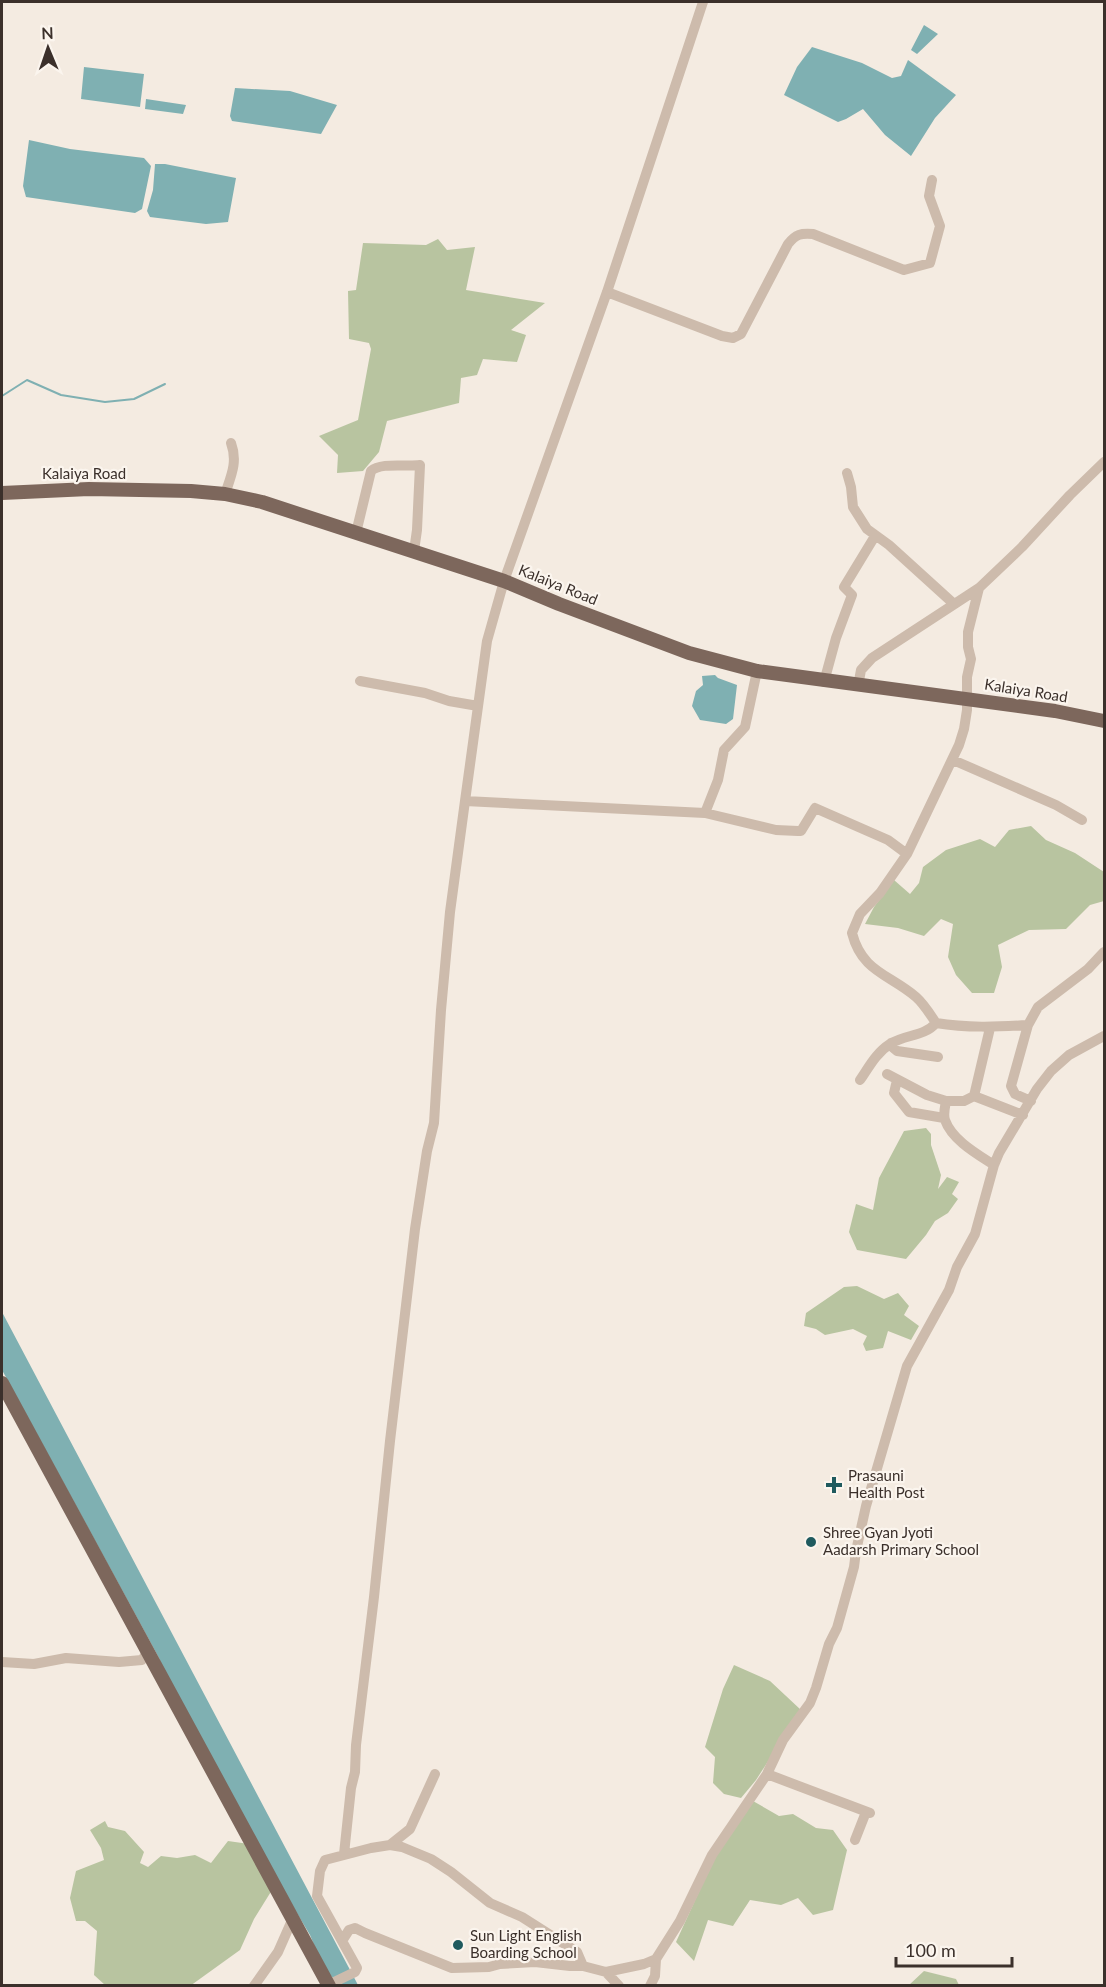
<svg xmlns="http://www.w3.org/2000/svg" width="1106" height="1987" font-family="Lato,sans-serif">
  <style>
    .green { fill: #b8c4a0 }
    .water { fill: #7fb0b2 }
    .lines { fill: none; stroke-linecap: round; stroke-linejoin: round }
    .stream { stroke: #7fb0b2; stroke-width: 2 }
    .minor { stroke: #cdbbac; stroke-width: 10 }
    .major { stroke: #7d675c; stroke-width: 14 }
    .poi-dot { fill: #1f5a5e; stroke: #fbf5ee; stroke-width: 2 }
    .labels { text-anchor: middle; stroke-width: 4.5; stroke-linejoin: round; paint-order: stroke }
    .street-label { font-size: 15px; fill: #3b302b; stroke: #fbf5ee }
    .poi-label { font-size: 15px; fill: #3b302b; stroke: #fbf5ee; text-anchor: start }
  </style>
  <rect width="100%" height="100%" fill="#f4ebe1"/>
  <path class="green" d="M438,239L447,250L475,247L466,290L545,303L511,330L526,335L517,362L483,359L477,375L461,378L459,403L387,421L379,452L363,471L337,473L338,455L319,436L358,420L371,349L369,343L349,339L348,291L356,290L363,243L426,245Z
    M1031,826L1046,840L1075,853L1104,872V901L1090,905L1066,929L1029,930L998,945L1002,967L994,993H972L956,975L948,957L953,924L941,919L924,936L898,928L865,924L874,907L894,880L910,894L919,883L923,867L946,850L980,839L995,847L1009,830Z
    M926,1128L931,1134V1145L941,1175L938,1189L947,1177L959,1182L952,1194L958,1199L948,1213L935,1221L926,1235L906,1259L857,1250L849,1232L856,1204L873,1210L879,1178L904,1131Z
    M857,1286L884,1299L898,1293L909,1306L904,1315L919,1326L911,1340L888,1331L883,1348L866,1351L863,1344L867,1336L853,1329L825,1335L816,1329L804,1326L806,1313L844,1287Z
    M734,1665L770,1681L801,1710L756,1780L741,1798L724,1794L713,1783L715,1757L705,1747L723,1689Z
    M753,1801L779,1816L793,1814L816,1828L833,1830L847,1850L833,1910L813,1915L798,1898L781,1905L750,1900L733,1926L708,1920L694,1961L676,1942L713,1861Z
    M105,1821L108,1827L125,1831L144,1852L140,1863L148,1867L161,1856L177,1858L195,1855L211,1863L228,1841L249,1844L272,1890L254,1919L240,1950L190,1986L105,1985L94,1975L97,1931L85,1921H76L70,1898L76,1871L104,1860L101,1848L90,1830Z
    M924,1971L956,1979L959,1985H909Z"/>
  <path class="water" d="M924,25L938,34L917,54L911,50Z
    M812,47L862,63L892,78L901,76L908,60L956,95L935,118L911,156L885,135L863,109L846,119L838,122L784,95L797,67Z
    M84,67L144,74L140,107L81,99Z
    M235,88L290,91L337,105L321,134L232,121L230,116Z
    M146,99L186,105L183,114L145,109Z
    M29,140L70,149L144,158L151,166L142,209L135,213L26,197L23,186Z
    M155,164H165L236,178L228,222L206,224L150,217L147,211L153,190Z
    M715,675L718,678L737,685L733,719L726,724L700,720L692,706L696,691L703,685L702,676Z
    M2,1312L358,1985H337L335,1980L324,1969L310,1935L267,1863L171,1687L159,1658L2,1370Z"/>
  <g class="lines">
    <path class="stream" d="M2,396L27,380L61,395L105,402L134,399L165,384"/>
    <path class="minor" d="M703,2L607,292L504,581L487,641L465,801L705,813L776,830L798,831H801L815,808L888,840L907,854
      M607,292L722,336L733,338L741,334L788,244C796,234 801,233 813,234L904,270L930,263L940,226L929,196L932,180
      M847,473L851,487L853,507L867,529L889,545L954,604
      M225,494C231,476 238,462 231,443
      M356,533L371,471C381,462 406,467 420,465L417,530L414,551
      M979,588L968,632V647L971,659L967,677V710L964,729L959,745L907,854L880,893L860,914L852,933C862,972 889,974 916,997C924,1004 930,1014 936,1023C967,1028 996,1027 1028,1025
      M360,681L425,693L449,701L478,706
      M824,682L836,638L852,595L844,587L875,536
      M858,686L861,670L872,658L979,588L1022,547L1070,495L1104,462
      M953,760L1056,805L1082,820
      M705,813L718,780L724,750L745,727L757,671
      M891,1043V1046L897,1051L938,1057
      M887,1074L927,1095L946,1101C945,1107 943,1114 945,1120C952,1140 977,1154 994,1165
      M860,1080C869,1067 876,1053 890,1044C905,1034 924,1037 936,1023
      M897,1080L894,1093L909,1112L944,1118
      M974,1096L1023,1115
      M946,1101H964L974,1096L990,1028
      M1031,1101L1015,1094L1011,1086L1028,1025L1038,1007L1088,969L1104,952
      M2,1662L34,1664L66,1658L119,1662L142,1660L148,1651
      M767,1774L870,1813
      M855,1840L866,1812
      M390,1845L410,1829L435,1774
      M344,1854L351,1788L355,1772L356,1745L374,1597L390,1441L415,1229L427,1151L434,1123L441,1010L450,912L465,801
      M342,1941L349,1930L355,1928L365,1933L452,1968L489,1967L500,1964L535,1962L570,1966H583L606,1972L644,1964L656,1959L680,1921L712,1855L767,1774L783,1740L810,1703L816,1688L829,1644L837,1628L854,1567L856,1551L866,1506L907,1366L949,1290L957,1267L975,1234L994,1165L999,1153L1037,1089L1051,1071L1069,1055L1104,1036
      M606,1972L619,1986
      M328,1985L355,1972L357,1968L317,1896L320,1871L325,1860L371,1848L390,1845L402,1847L431,1859L451,1872L490,1903L522,1917L577,1952L583,1966
      M254,1986L278,1952L293,1918
      M650,1986L655,1976L656,1959"/>
    <path class="major" d="M2,493L89,489L191,491L225,494L262,502L504,581L559,604L689,653L757,671L1055,711L1104,721
      M2,1383L329,1986"/>
  </g>
  <g class="poi-dot">
    <path d="M831 1476h6v6h6v6h-6v6h-6v-6h-6v-6h6z"/>
    <circle cx="811" cy="1542" r="6"/>
    <circle cx="458" cy="1945" r="6"/>
  </g>
  <g class="labels">
    <g class="street-label">
      <text x="84" y="479">Kalaiya Road</text>
      <text transform="translate(558 585) rotate(22)" y="5">Kalaiya Road</text>
      <text transform="translate(1026 691) rotate(9)" y="5">Kalaiya Road</text>
    </g>
    <g class="poi-label">
      <text x="848" y="1481">Prasauni<tspan x="848" dy="17">Health Post</tspan></text>
      <text x="823" y="1538">Shree Gyan Jyoti<tspan x="823" dy="17">Aadarsh Primary School</tspan></text>
      <text x="470" y="1941">Sun Light English<tspan x="470" dy="17">Boarding School</tspan></text>
    </g>
  </g>
  <rect width="1106" height="1987" fill="none" stroke="#3b302b" stroke-width="6"/>
  <g transform="translate(48 48) rotate(358)" stroke="#fbf5ee" stroke-width="4.5" paint-order="stroke">
  <path d="M0-4.5L10 22L0 15L-10 22Z" fill="#3b302b"/>
  <text y="-9" font-size="16" font-weight="bold" text-anchor="middle" fill="#3b302b">N</text>
  </g>
  <path d="M896 1957v9h116v-9" fill="none" stroke="#3b302b" stroke-width="3"/>
  <text x="905" y="1957" font-size="18" fill="#3b302b" stroke="#fbf5ee" stroke-width="4.5" paint-order="stroke">100 m</text>
</svg>
